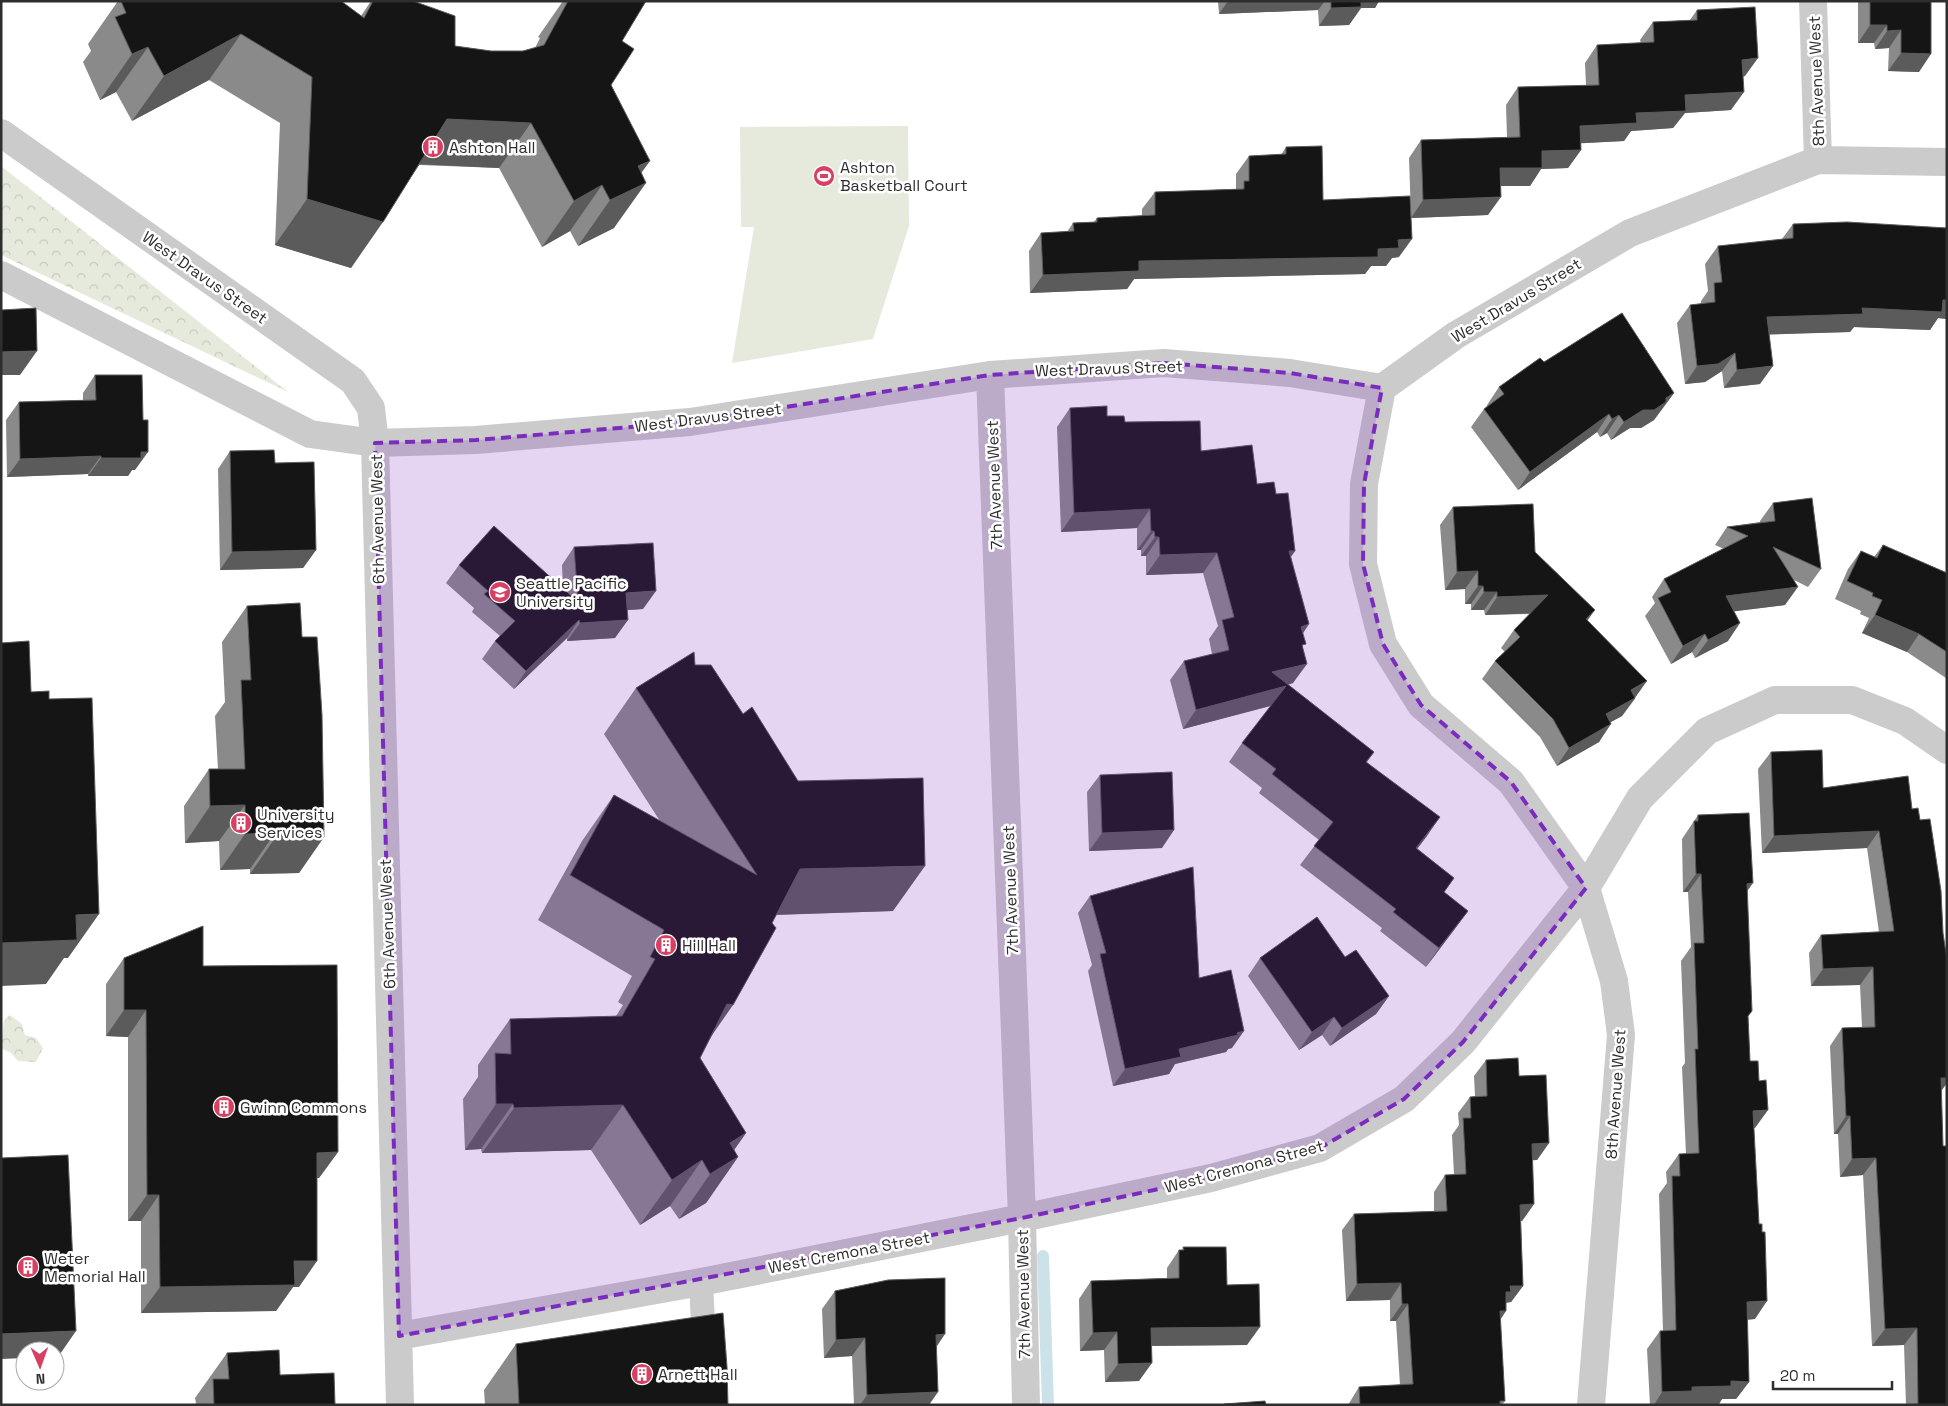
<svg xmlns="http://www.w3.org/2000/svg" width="1948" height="1406" font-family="'Space Grotesk',sans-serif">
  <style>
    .green { fill: #e6eadd }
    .forest { fill: url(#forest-crowns) }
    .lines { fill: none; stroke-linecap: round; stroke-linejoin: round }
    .stream { stroke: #cbe2e9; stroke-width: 12 }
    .lane { stroke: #cbcbcb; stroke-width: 24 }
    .street { stroke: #cbcbcb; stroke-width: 28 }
    .wall { fill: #8a8a8a }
    .shaded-wall { fill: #5b5b5b }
    .building { fill: #151515; stroke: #5b5b5b }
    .marked { fill: #7b2cbf; fill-opacity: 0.2; stroke: #7b2cbf; stroke-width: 4; stroke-dasharray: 10 6; stroke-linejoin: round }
    .labels { text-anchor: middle; stroke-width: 5; stroke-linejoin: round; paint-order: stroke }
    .street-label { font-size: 16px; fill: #2e2e2e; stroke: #fff }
    .poi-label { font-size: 16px; fill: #2e2e2e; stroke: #fff; text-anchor: start }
  </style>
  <defs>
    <pattern id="forest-crowns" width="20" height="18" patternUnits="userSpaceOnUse" patternTransform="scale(1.25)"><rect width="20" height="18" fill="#e6eadd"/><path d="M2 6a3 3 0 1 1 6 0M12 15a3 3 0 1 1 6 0" fill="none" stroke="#c6c9be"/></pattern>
  </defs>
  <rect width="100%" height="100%" fill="#fff"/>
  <path class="green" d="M908,126L909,226L873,339L732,363L754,227H741L740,127Z"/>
  <path class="forest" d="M1,166L288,392L1,255Z
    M10,1015L22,1024L25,1035L36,1038L43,1048L36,1062L18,1061L11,1053L1,1048L4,1020Z"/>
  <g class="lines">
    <path class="stream" d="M1043,1256L1048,1405"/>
    <path class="lane" d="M701,1282L707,1405"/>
    <path class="street" d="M1813,1L1818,160
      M1,133L353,381L371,408L375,443L476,440L690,422L990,375L1164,363L1290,373L1382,388L1456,335L1630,233L1818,160L1947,162
      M1,275L310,434L375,443L400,1405
      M990,375L1022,1218L1026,1405
      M1382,388L1364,484L1363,564L1383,644L1421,705L1511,782L1586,888L1614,981L1621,1035L1591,1405
      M399,1336L701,1282L1022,1218L1211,1178L1320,1148L1404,1099L1463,1042L1586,888L1640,798L1707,731L1775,700H1852L1905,721L1947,750"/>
  </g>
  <path class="wall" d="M118,1H341L361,16L371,1H413L455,46L491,51H523L535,48L540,38L538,37L563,1H646L622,41L611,85L641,173L614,228L578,246L570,231L542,247L499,168L419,165L351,268L275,245L280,123L209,80L132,121L116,92L100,100L83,62L91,51L88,44Z
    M1218,1H1379L1375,8H1361L1349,25L1319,26L1318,10L1219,14Z
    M1858,1H1931L1919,72L1888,71L1889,48L1875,49L1874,43H1858Z
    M1697,10L1745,76L1743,77L1731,110L1685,113L1673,128L1631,131L1624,141L1581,143V150L1568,168L1541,169L1530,186H1500L1488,215L1411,218L1409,158L1421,140L1507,137L1506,105L1518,87L1586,86L1585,63L1597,45L1641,43L1640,40L1653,22L1690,20Z
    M1286,147L1323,200L1399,257L1392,258L1386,266H1371L1365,274L1134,279L1127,289L1030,293L1029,251L1041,233L1067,232L1073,223L1094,222L1097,218L1142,216V209L1155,192L1236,189V174L1249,156L1281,155Z
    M1793,224L1947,228V319L1938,318L1930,330L1854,327L1850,332L1769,334L1760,384L1724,388L1722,371L1705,382L1685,384L1677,323L1690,305L1701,304V301L1708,291L1705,264L1718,246L1782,239Z
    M1544,362L1674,393L1654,420L1641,428H1630L1611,440L1607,433L1600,437L1597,432L1518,490L1471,427L1484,409L1487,406V405L1499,387Z
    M95,375L135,470H132L128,476H88V474L7,477L6,420L19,402L83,400V393Z
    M1070,408L1107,416L1201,451L1257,484L1276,494L1295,551L1291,557L1303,633V649L1293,683L1288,685L1374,752L1367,762L1427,836L1417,849L1454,878L1444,892L1468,911L1454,930L1426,967L1380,931L1382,928L1300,865L1319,840L1259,793L1262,788L1229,762L1242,743L1271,706L1183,729L1170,680L1184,661L1212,654L1209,639L1218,626L1203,573L1146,575V556H1141V550H1137V528L1061,532L1057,427Z
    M230,451L275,463L316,550L303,568L220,570L218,469Z
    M1773,503L1821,569L1808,587L1794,580L1785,605L1734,611L1728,641L1695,658L1692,652L1671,664L1645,616L1655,603L1652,597L1664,579L1724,549L1715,545L1727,527L1760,522V521Z
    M1453,507L1535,552L1587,621L1635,699L1622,716L1610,722L1599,742L1557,766L1540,737L1482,679L1495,661L1505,652L1501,648L1514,630L1530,614L1485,615L1484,610H1471V604H1465V589L1445,590L1440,525Z
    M1883,545L1947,573L1946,678L1907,652L1862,633L1869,618L1860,614L1861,611L1835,599L1848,569L1861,551L1874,557Z
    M574,547L643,609L627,610L615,638L567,641V638L514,689L482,659L495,641L500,636L472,612L474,608L446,583L459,565L563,589L562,565Z
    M247,606L302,637L324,837L299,873L250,874V869L220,870L219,841L185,843L184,806L209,769H218L215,716L225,702L222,642Z
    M695,665L743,714L798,781L893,911L776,915L700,1058L746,1133L734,1150L738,1157L706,1203L679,1219L670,1206L640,1225L591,1150L482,1153L481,1149L465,1150L463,1099L478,1077V1065L510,1019L616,1016L623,1005L618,1002L632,976L538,920L582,841L614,795L660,821L604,734L636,688Z
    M1771,752L1823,788L1912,809L1920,820L1943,933L1947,960V1083L1941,1091L1947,1405H1906L1904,1345L1872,1346L1863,1175L1840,1177L1838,1134H1834L1830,1046L1842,1028L1862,1027L1860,985L1811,986L1809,953L1821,935L1879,932L1867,848L1762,853L1758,769Z
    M1100,775L1162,848L1089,851L1087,792Z
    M1698,815L1747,891L1748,1016L1750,1061L1755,1128H1754L1755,1319L1747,1320L1749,1382L1736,1399H1722L1719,1404L1650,1405L1647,1349L1660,1331H1663L1659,1194L1667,1183L1666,1172L1679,1154H1686L1682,1067L1685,1063L1681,961L1691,947L1688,892H1683L1682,839Z
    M1090,896L1199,978L1232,1048L1228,1049L1226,1052L1175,1064L1169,1074L1113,1086L1088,971L1092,965L1078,913Z
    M1345,957L1389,996L1376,1014L1330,1046L1322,1035L1299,1050L1248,976L1260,958Z
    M124,958L203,966L338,1152L319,1178H317L299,1287H293L276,1311L141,1313V1221H128V1037L106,1036V984Z
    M1486,1060L1519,1076L1549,1143L1537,1160H1532L1534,1204L1522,1221H1521L1523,1286L1511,1302L1506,1303L1500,1320L1505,1401L1502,1405H1348L1359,1387L1400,1385L1396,1321H1390V1300L1346,1301L1342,1230L1354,1214L1434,1211V1192L1445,1175H1454L1452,1135L1459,1125L1458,1113L1470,1097L1475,1096L1474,1076Z
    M1183,1247L1227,1285L1247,1345L1151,1346L1139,1381L1105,1382L1104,1350L1080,1351L1079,1299L1091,1281L1167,1278V1268L1179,1250H1182Z
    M835,1291L936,1347L929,1405H854L852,1356L824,1358L822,1309Z
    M516,1344L728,1405H485L484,1390Z
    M227,1353L280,1375L335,1405H195L196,1403L195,1398Z"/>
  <path class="shaded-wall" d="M1228,1H1325L1318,10L1219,14Z
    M1359,1H1379L1375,8H1361L1349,25L1319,26L1331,8Z
    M1870,25H1887L1874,43H1858Z
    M1901,30L1889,48L1875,49L1887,31Z
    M241,34L209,80L132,121L164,76Z
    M148,47L116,92L100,100L132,54Z
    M1901,53L1931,54L1919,72L1888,71Z
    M1758,58L1745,76L1729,78L1742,60Z
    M1744,92L1731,110L1685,113L1673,128L1631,131L1624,141L1568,144L1580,126L1636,113L1685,95Z
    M447,119L531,123L499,168L415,164Z
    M1581,150L1568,168L1541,169L1530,186H1487L1500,168L1542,151Z
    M650,161L628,191L646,183L614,228L578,246L610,200L638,166Z
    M602,185L570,231L542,247L574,201Z
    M1501,197L1488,215L1411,218L1423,200Z
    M307,199L383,222L351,268L275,245Z
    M1412,239L1399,257L1392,258L1386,266H1371L1365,274L1134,279L1127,289L1030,293L1043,275L1139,261L1378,249L1398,240Z
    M1943,300H1947V319L1938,318L1930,330L1854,327L1850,332L1755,335L1767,317L1862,308Z
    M37,351L20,375H1V352Z
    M1735,353L1722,371L1705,382L1685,384L1697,366Z
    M1773,366L1760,384L1724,388L1737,370Z
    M1674,393L1654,420L1641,428H1630L1611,440L1624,422L1643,410L1666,398Z
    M1609,414L1597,432L1518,490L1530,472Z
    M1619,415L1607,433L1600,437L1612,419Z
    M141,452H148L135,470H132L128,476H88L101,458Z
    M101,456L88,474L7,477L20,459Z
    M1150,509L1137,528L1061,532L1074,513Z
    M1151,531H1154L1141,550H1137Z
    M1155,537H1159L1146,556H1141Z
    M316,550L303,568L220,570L232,552Z
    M1289,551H1295L1281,570Z
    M1217,553L1203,573L1146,575L1160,555Z
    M1478,571L1465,589L1445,590L1457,572Z
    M1478,586H1483L1471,604H1465Z
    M1798,587L1785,605L1713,614L1726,596Z
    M656,591L643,609L614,611L626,593Z
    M1484,592H1497L1484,610H1471Z
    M1548,595L1536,613L1485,615L1497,597Z
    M1595,610L1582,628L1586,619Z
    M1875,615L1919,634L1907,652L1862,633Z
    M579,620L567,638L514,689L526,671Z
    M628,620L615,638L567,641L580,623Z
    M1740,623L1728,641L1695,658L1708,640Z
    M1309,624L1296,644L1301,627Z
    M1705,634L1692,652L1671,664L1683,646Z
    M1307,664L1293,683L1258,691L1272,672Z
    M1647,681L1622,716L1593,732L1606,714L1631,690Z
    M1286,686L1273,705L1183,729L1196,710Z
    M1611,724L1599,742L1557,766L1569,748Z
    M245,805L219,841L185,843L210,806Z
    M1440,817L1427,836L1403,867L1416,848Z
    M1174,830L1162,848L1089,851L1102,833Z
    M1879,831L1867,848L1762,853L1774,836Z
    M275,833L250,869L220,870L245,834Z
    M324,837L299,873L250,874L275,838Z
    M925,866L893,911L768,915L800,869Z
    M1696,874H1701L1688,892H1683Z
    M1753,883L1740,901L1747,884Z
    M1468,911L1454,930L1426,967L1439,948Z
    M99,914L68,958H64L46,984L1,986V943L76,915Z
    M1873,967L1860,985L1811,986L1823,969Z
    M1389,996L1376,1014L1330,1046L1342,1028Z
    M727,1004L733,1005L701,1051Z
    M124,1010H146L128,1037L106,1036Z
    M1334,1017L1322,1035L1299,1050L1312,1032Z
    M1244,1031L1232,1048L1228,1049L1226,1052L1175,1064L1169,1074L1113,1086L1125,1069L1179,1049Z
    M1947,1072V1083L1938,1095L1941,1078Z
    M496,1104H513L481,1149L465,1150Z
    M623,1105L591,1150L482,1153L514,1108Z
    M1768,1110L1755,1128L1741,1129L1753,1111Z
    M1846,1116H1850L1838,1134H1834Z
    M746,1133L722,1167L738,1157L706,1203L679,1219L710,1174L730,1143Z
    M1549,1143L1537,1160L1520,1161L1532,1144Z
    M338,1152L319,1178L299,1179L317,1153Z
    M1876,1158L1863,1175L1840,1177L1852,1159Z
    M702,1160L670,1206L640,1225L672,1180Z
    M147,1195H159L141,1221H128Z
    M1534,1204L1522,1221H1508L1520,1205Z
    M294,1261H317L299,1287H293L276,1311L141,1313L160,1287Z
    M1401,1283L1390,1300L1346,1301L1357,1284Z
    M1510,1286H1523L1511,1302L1503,1303L1506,1292Z
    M1767,1301L1755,1319L1734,1320L1747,1302Z
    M1402,1304H1408L1396,1321H1390Z
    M1500,1311H1506L1495,1328Z
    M1260,1327L1247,1345L1138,1346L1151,1328Z
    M1917,1328L1904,1345L1872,1346L1885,1329Z
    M76,1331L58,1357H55V1351H25V1358L1,1359V1334Z
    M1117,1332L1104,1350L1080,1351L1093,1333Z
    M945,1334L933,1352L936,1335Z
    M865,1338L852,1356L824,1358L836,1340Z
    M1152,1363L1139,1381L1105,1382L1118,1364Z
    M1731,1381L1749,1382L1736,1399H1722L1719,1404L1654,1405L1662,1392L1692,1387Z
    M938,1392L929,1405H860L867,1395Z"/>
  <path class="building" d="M121,1H341L364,18L373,1H413L455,16V46L491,51H523L544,45L568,1H646L622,41L634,49L611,85L650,161L638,166L646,183L610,200L602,185L574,201L531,123L447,119L383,222L307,199L312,77L241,34L164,76L148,47L132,54L115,17L126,13Z
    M1331,1H1361V7L1331,8Z
    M1870,1H1931V54L1901,53V30L1887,31V25H1870Z
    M1755,7L1758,58L1742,60L1744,92L1685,95L1686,111L1636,113L1637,123L1580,126L1581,150L1542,151V168H1500L1501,197L1423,200L1421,140L1520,137L1518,87L1599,85L1597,45L1654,42L1653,22L1697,20V10Z
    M1322,146L1323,200L1410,196L1412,239L1398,240L1399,248L1378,249V257L1139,261V271L1043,275L1041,233L1074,231L1073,223L1097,222V218L1155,215V192L1244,189V181H1249V156L1286,154V147Z
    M1847,222L1947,228V300H1943L1942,312L1862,308L1863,314L1767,317L1773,366L1737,370L1735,353L1718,364L1697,366L1690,305L1715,302L1714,283L1722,282L1718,246L1793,238V224Z
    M36,308L37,351L1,352V310Z
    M1622,313L1674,393L1666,398V402L1654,410H1643L1624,422L1619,415L1612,419L1609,414L1530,472L1484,409L1504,394L1499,387L1540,358L1544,362Z
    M95,375H142L143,420H148V452H141V458H101V456L20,459L19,402L96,400Z
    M1107,406V416H1124L1125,422L1200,421L1201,451L1252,445L1257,484L1274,482L1276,494L1288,493L1295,551H1289L1309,624L1301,627L1306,644L1302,645L1307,664L1272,672L1374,752L1366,762L1440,817L1416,848L1454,878L1444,892L1468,911L1439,948L1393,912L1396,909L1314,846L1333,822L1272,774L1276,769L1242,743L1286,686L1196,710L1184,661L1229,650L1222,620L1234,617L1217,553L1160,555L1159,537H1155L1154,531H1151L1150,509L1074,513L1070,408Z
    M274,450L275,463L314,462L316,550L232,552L230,451Z
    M1812,498L1821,569L1773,547L1798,587L1726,596L1740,623L1708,640L1705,634L1683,646L1658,598L1671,592L1664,579L1748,536L1727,527L1775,521L1773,503Z
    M1533,504L1535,552L1595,610L1586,619L1647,681L1631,690L1635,698L1606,714L1611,724L1569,748L1553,719L1495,661L1520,637L1514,630L1548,595L1497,597V592H1484L1483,586H1478V571L1457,572L1453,507Z
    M494,526L578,602L574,547L653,543L656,591L626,593L628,620L580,623L579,620L526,671L495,641L515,621L484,594L488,591L459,565Z
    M1883,545L1947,573V652L1919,634L1875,615L1882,600L1872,596L1873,593L1847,581L1861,551L1877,558Z
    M300,603L302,637H317L322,715L324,837L275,838V833L245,834V805L210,806L209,769H245L241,680H251L247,606Z
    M29,641L31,692L49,691V699L92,698L99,914L76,915L77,940L1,943V643Z
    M694,652L695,665H711L743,714L752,707L798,781L923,778L925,866L800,869L772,923L776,928L733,1005L727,1004L700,1058L746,1133L730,1143L738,1157L710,1174L702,1160L672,1180L623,1105L514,1108L513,1104H496L495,1053L511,1054L510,1019L622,1016L655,959L650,957L664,930L570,875L614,795L757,875L636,688Z
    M1822,750L1823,788L1908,776L1912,809L1918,808L1920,820L1930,819L1941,891L1943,933L1947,960V1078H1941L1943,1146H1947V1405H1910L1918,1404L1917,1328L1885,1329L1876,1158L1852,1159L1850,1116H1846L1842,1028L1875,1027L1873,967L1823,969L1821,935L1894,931L1879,831L1774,836L1771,752Z
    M1172,772L1174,830L1102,833L1100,775Z
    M1749,813L1753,883L1747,884L1752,1011L1748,1016L1750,1061H1758L1759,1081L1766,1080L1768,1110L1753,1111L1759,1224H1762V1232H1765L1767,1301L1747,1302L1749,1382L1731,1381V1386L1692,1387V1391L1662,1392L1660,1331L1676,1330L1672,1176H1680L1679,1154L1699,1153L1695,1049H1698L1694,943H1704L1701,874H1696L1694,821H1698V815Z
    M1193,867L1199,978L1231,970L1244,1031L1237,1033L1238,1035L1179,1049L1181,1057L1125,1069L1100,954L1106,953L1090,896Z
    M1317,917L1345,957L1356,950L1389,996L1342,1028L1334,1017L1312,1032L1260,958Z
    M203,926V966L337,965L338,1152L317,1153V1261H294L295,1285L160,1287L159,1195H147L146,1010H124V958Z
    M1518,1058L1519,1076L1546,1075L1549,1143L1532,1144L1534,1204L1520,1205L1523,1286H1510L1511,1292H1506V1311H1500L1505,1401H1500V1405H1360L1359,1387L1413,1384L1408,1304H1402L1401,1283L1357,1284L1354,1214L1447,1211L1445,1175L1466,1174L1463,1118H1471L1470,1097L1487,1096L1486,1060Z
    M68,1155L76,1331L1,1334V1158Z
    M1183,1247H1226L1227,1285L1259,1284L1260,1327L1151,1328L1152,1363L1118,1364L1117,1332L1093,1333L1091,1281L1179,1278V1250H1184Z
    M945,1278V1334L936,1335L938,1392L867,1395L865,1338L836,1340L835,1291L888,1280Z
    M723,1313L727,1367L728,1405H519L516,1344Z
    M279,1350L280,1375L334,1373L335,1405H214L213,1379H229L227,1353Z
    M1265,1401L1266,1405H1224V1404Z"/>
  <path class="marked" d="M1164,363L1290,373L1382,388L1364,484L1363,564L1383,644L1421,705L1511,782L1586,888L1463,1042L1404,1099L1320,1148L1211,1178L1022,1218L399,1336L375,443L476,440L690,422L990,375Z"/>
  <defs>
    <g id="building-disc" transform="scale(1.125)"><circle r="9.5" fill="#d64063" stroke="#fff"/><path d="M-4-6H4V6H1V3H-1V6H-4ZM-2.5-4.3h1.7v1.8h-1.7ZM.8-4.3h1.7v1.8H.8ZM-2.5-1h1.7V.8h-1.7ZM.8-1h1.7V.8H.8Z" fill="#fff"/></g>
    <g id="stadium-disc" transform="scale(1.125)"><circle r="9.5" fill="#d64063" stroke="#fff"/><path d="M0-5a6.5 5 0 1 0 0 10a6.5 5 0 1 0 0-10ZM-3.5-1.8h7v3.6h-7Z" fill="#fff"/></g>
    <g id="university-disc" transform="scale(1.125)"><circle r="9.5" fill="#d64063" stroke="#fff"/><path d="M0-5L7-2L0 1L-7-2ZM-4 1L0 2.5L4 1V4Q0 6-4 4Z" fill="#fff"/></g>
  </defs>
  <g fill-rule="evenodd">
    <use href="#building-disc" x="433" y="147"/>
    <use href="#stadium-disc" x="824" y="176"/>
    <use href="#university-disc" x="500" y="592"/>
    <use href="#building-disc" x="241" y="823"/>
    <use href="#building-disc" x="666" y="945"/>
    <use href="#building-disc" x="224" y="1107"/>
    <use href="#building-disc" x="28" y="1267"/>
    <use href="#building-disc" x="642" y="1374"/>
  </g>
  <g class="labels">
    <g class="street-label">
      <text transform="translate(1816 81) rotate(-92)" y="6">8th Avenue West</text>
      <text transform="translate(205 277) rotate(35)" y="6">West Dravus Street</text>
      <text transform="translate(1516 300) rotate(-31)" y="6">West Dravus Street</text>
      <text transform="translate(1109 368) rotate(-2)" y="6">West Dravus Street</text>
      <text transform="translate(708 417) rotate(-7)" y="6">West Dravus Street</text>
      <text transform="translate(994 485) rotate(-92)" y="6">7th Avenue West</text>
      <text transform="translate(377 519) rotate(-91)" y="6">6th Avenue West</text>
      <text transform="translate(1010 890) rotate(-92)" y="6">7th Avenue West</text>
      <text transform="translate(387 924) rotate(-92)" y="6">6th Avenue West</text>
      <text transform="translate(1615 1094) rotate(-86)" y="6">8th Avenue West</text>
      <text transform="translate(1244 1166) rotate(-15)" y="6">West Cremona Street</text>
      <text transform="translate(849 1252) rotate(-11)" y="6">West Cremona Street</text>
      <text transform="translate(1023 1294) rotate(-91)" y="6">7th Avenue West</text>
    </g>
    <g class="poi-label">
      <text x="449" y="153">Ashton Hall</text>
      <text x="840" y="173">Ashton<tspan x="840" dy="18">Basketball Court</tspan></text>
      <text x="516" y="589">Seattle Pacific<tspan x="516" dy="18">University</tspan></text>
      <text x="257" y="820">University<tspan x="257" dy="18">Services</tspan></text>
      <text x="682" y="951">Hill Hall</text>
      <text x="240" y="1113">Gwinn Commons</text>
      <text x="44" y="1264">Weter<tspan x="44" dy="18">Memorial Hall</tspan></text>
      <text x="658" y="1380">Arnett Hall</text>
    </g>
  </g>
  <rect width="1948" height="1406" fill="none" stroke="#2e2e2e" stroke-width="5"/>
  <g transform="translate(40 1366) rotate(178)"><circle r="24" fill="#ffffff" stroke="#ababab"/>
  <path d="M0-4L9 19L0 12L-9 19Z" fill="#d64063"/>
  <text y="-8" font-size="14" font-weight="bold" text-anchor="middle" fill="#2e2e2e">N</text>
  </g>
  <path d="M1773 1381v8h119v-8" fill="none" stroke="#2e2e2e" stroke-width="2.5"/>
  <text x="1780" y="1381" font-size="15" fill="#2e2e2e" stroke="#ffffff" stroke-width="4" paint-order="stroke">20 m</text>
</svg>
